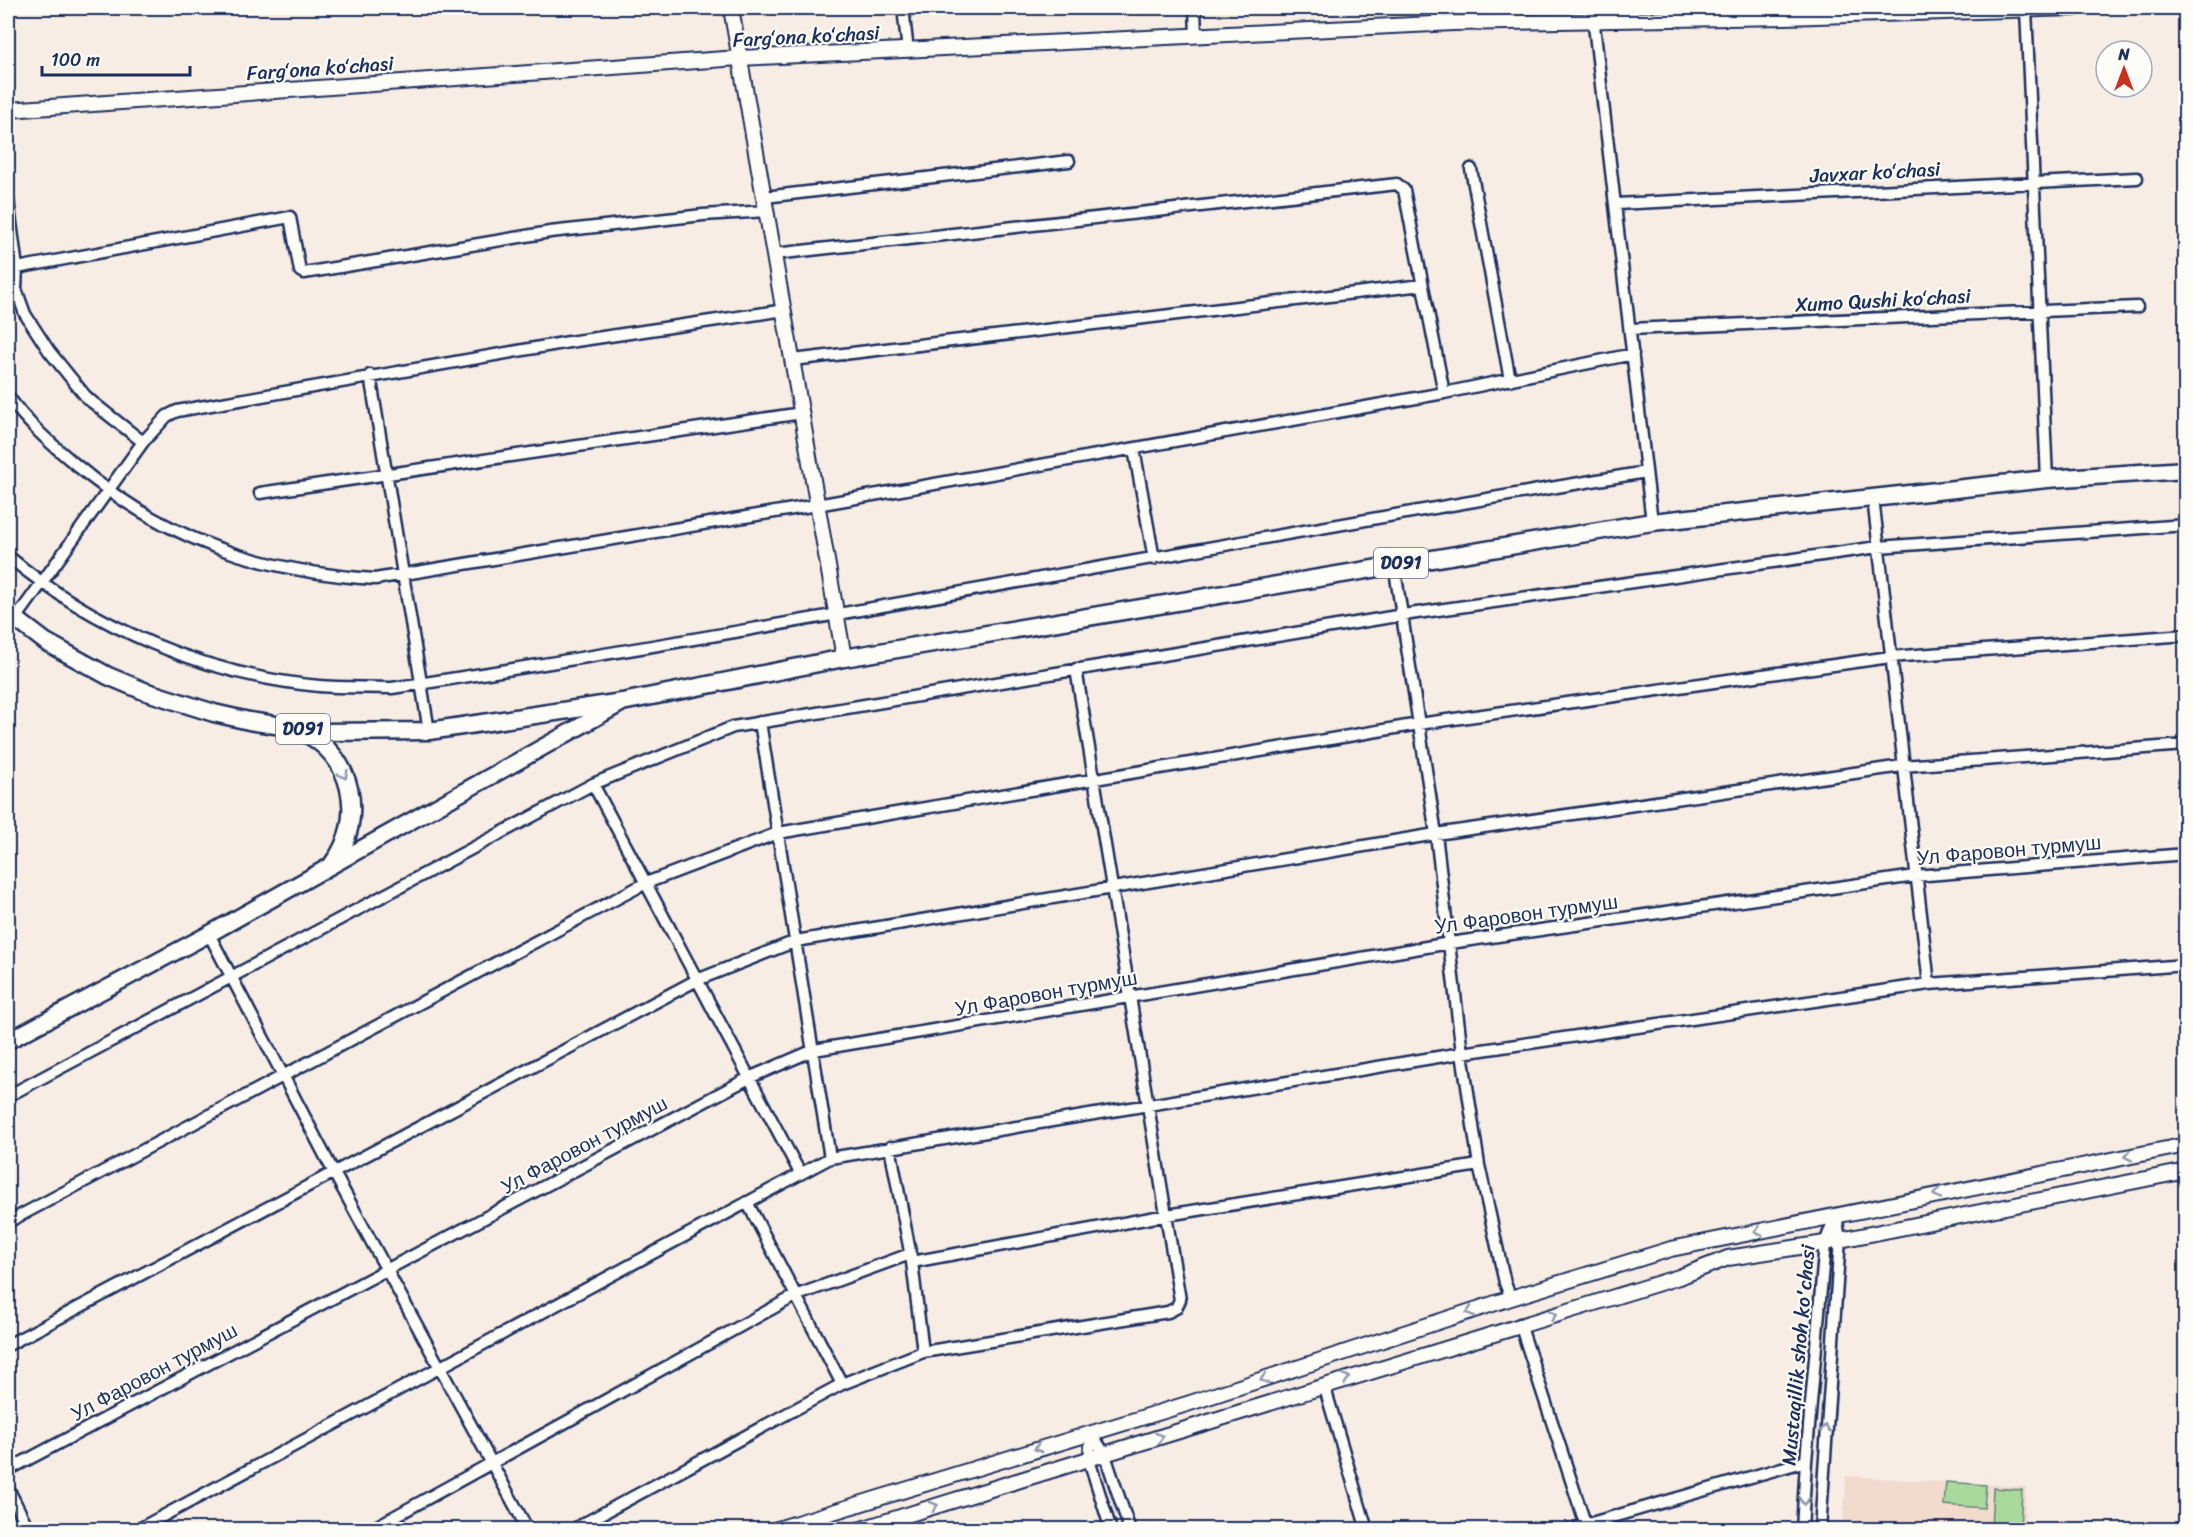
<svg xmlns="http://www.w3.org/2000/svg" width="2193" height="1537" font-family="Sriracha,sans-serif">
  <style>
    .built { fill: #f2dacd }
    .green { fill: #a9da9b; stroke: #62847c; stroke-width: 1.5 }
    .lines { fill: none; stroke-linecap: round; stroke-linejoin: round }
    .minor-casing { stroke: #1b2f5e; stroke-width: 15 }
    .tertiary-casing { stroke: #1b2f5e; stroke-width: 18 }
    .secondary-casing { stroke: #1b2f5e; stroke-width: 20 }
    .primary-casing { stroke: #1b2f5e; stroke-width: 21 }
    .minor { stroke: #fdfcf7; stroke-width: 10 }
    .tertiary { stroke: #fdfcf7; stroke-width: 14 }
    .secondary { stroke: #fdfcf7; stroke-width: 15 }
    .primary { stroke: #fdfcf7; stroke-width: 16 }
    .oneway { stroke: #8c96aa }
    .labels { text-anchor: middle; stroke-width: 4.5; stroke-linejoin: round; paint-order: stroke }
    .shield { fill: #fdfcf7; stroke: #5f6c8c; stroke-width: 1.5 }
    .shield-label { font-size: 18px; font-weight: bold; fill: #1b2f5e }
    .street-label { font-size: 20px; fill: #1b2f5e; stroke: #fdfcf7 }
  </style>
  <rect width="100%" height="100%" fill="#f8ede4"/>
  <filter id="ink" filterUnits="userSpaceOnUse"><feTurbulence type="fractalNoise" baseFrequency=".0167" numOctaves="2"/><feDisplacementMap in="SourceGraphic" scale="12" xChannelSelector="R" yChannelSelector="G"/><feConvolveMatrix kernelMatrix="1 2 1 2 8 2 1 2 1" color-interpolation-filters="sRGB"/></filter>
  <g filter="url(#ink)">
    <path class="built" d="M1846,1476L2026,1487L2024,1529L1843,1530Z"/>
    <path class="green" d="M1946,1482L1986,1485L1984,1508L1944,1505Z
      M1993,1488L2022,1490L2020,1529H1991Z"/>
    <g class="lines">
      <g class="minor-casing">
        <path id="minor" d="M903,8L908,51
          M1195,8L1196,36
          M1437,8V24
          M1592,8L1652,522
          M2026,9L2047,479
          M1471,169L1510,380
          M765,197L1069,161
          M8,199L17,268L16,289L25,314L49,351L87,398L143,442
          M1616,204L2137,178
          M775,254L1397,184L1404,190L1444,393
          M17,268L290,217L300,271L304,273L550,232L703,215L767,211
          M1630,329L2137,307
          M793,360L1422,285
          M370,375L429,731
          M8,396C26,422 50,443 75,464C163,539 261,572 375,579L817,505L1444,393L1633,354
          M1134,449L1154,559
          M260,493L802,413
          M1873,498L1929,984
          M8,556C92,627 208,676 319,686C343,688 368,687 392,688C811,624 1227,541 1646,472
          M1394,564L1436,834L1462,1053L1479,1165L1505,1283L1511,1298
          M15,620L143,442L167,416L177,411L569,342L785,310
          M760,722L830,1158
          M593,784L800,1173
          M209,934L333,1171L528,1530
          M8,1096L593,784L733,727L1403,615L1878,547L2186,525
          M890,1147L912,1262L923,1352
          M747,1202L842,1384
          M8,1222L646,883L778,833L1419,724L1890,657L2186,635
          M912,1262L1167,1215L1479,1165
          M1520,1324L1585,1523
          M8,1345L697,980L796,941L1436,834L1902,766L2186,745
          M1324,1385L1367,1530
          M8,1470L751,1077L814,1050L1450,943L1915,876L2186,854
          M8,1488L29,1530
          M137,1530L830,1158L1462,1053L1929,984L2186,965
          M370,1530L795,1296L910,1254
          M572,1530L842,1384L923,1352L1168,1312L1176,1308L1180,1300L1076,669
          M1111,1530L1089,1460L1091,1432L1105,1455L1130,1530
          M1567,1530L1806,1461
          M1802,1530L1806,1461L1825,1243L1836,1214
          M1820,1530L1840,1239L1836,1215"/>
      </g>
      <g class="tertiary-casing">
        <path id="tertiary" d="M731,8L844,658
          M8,110L739,58L1454,23L1785,17L2075,8
          M774,1530L1187,1404L1511,1298L1671,1249L2186,1145
          M858,1530L1679,1277L1728,1258L1825,1243L2186,1171"/>
      </g>
      <g class="secondary-casing">
        <path id="secondary" d="M8,1041L209,934L620,704"/>
      </g>
      <g class="primary-casing">
        <path id="primary" d="M8,613L46,642L108,676L144,691L214,713L249,721L322,732L429,731L622,702L844,658L1652,522L2047,479L2186,470
          M300,731C354,753 366,820 333,863"/>
      </g>
      <use href="#minor" class="minor"/>
      <use href="#tertiary" class="tertiary"/>
      <use href="#secondary" class="secondary"/>
      <use href="#primary" class="primary"/>
    </g>
    <defs><path id="oneway-chevron" d="M-2-3.5L2.5 0L-2 3.5" fill="none" stroke-width="1.6" stroke-linecap="round" stroke-linejoin="round" transform="scale(1.5)"/></defs>
    <g class="oneway">
      <use href="#oneway-chevron" transform="translate(344 775) rotate(65)"/>
      <use href="#oneway-chevron" transform="translate(2128 1156) rotate(169)"/>
      <use href="#oneway-chevron" transform="translate(1937 1194) rotate(169)"/>
      <use href="#oneway-chevron" transform="translate(1758 1231) rotate(168)"/>
      <use href="#oneway-chevron" transform="translate(1470 1312) rotate(161)"/>
      <use href="#oneway-chevron" transform="translate(1553 1315) rotate(-16)"/>
      <use href="#oneway-chevron" transform="translate(1346 1378) rotate(-17)"/>
      <use href="#oneway-chevron" transform="translate(1264 1379) rotate(162)"/>
      <use href="#oneway-chevron" transform="translate(1825 1429) rotate(-86)"/>
      <use href="#oneway-chevron" transform="translate(1160 1437) rotate(-18)"/>
      <use href="#oneway-chevron" transform="translate(1038 1448) rotate(163)"/>
      <use href="#oneway-chevron" transform="translate(1804 1501) rotate(93)"/>
      <use href="#oneway-chevron" transform="translate(934 1506) rotate(-17)"/>
    </g>
  </g>
  <g class="labels">
    <g class="shield">
      <rect x="1374" y="548" width="54" height="30" rx="4.5"/>
      <rect x="276" y="714" width="54" height="30" rx="4.5"/>
    </g>
    <g class="shield-label">
      <text x="1401" y="569">D091</text>
      <text x="303" y="735">D091</text>
    </g>
    <g class="street-label">
      <text transform="translate(806 36) rotate(-3)" y="7">Fargʻona koʻchasi</text>
      <text transform="translate(320 68) rotate(-4)" y="7">Fargʻona koʻchasi</text>
      <text transform="translate(1875 172) rotate(-3)" y="7">Javxar koʻchasi</text>
      <text transform="translate(1883 300) rotate(-3)" y="7">Xumo Qushi koʻchasi</text>
      <text transform="translate(2009 850) rotate(-5)" y="7">Ул Фаровон турмуш</text>
      <text transform="translate(1526 914) rotate(-8)" y="7">Ул Фаровон турмуш</text>
      <text transform="translate(1046 993) rotate(-10)" y="7">Ул Фаровон турмуш</text>
      <text transform="translate(584 1145) rotate(-28)" y="7">Ул Фаровон турмуш</text>
      <text transform="translate(1798 1355) rotate(-85)" y="7">Mustaqillik shoh ko'chasi</text>
      <text transform="translate(154 1372) rotate(-28)" y="7">Ул Фаровон турмуш</text>
    </g>
  </g>
  <rect width="2193" height="1537" fill="none" stroke="#fdfcf7" stroke-width="30"/>
  <rect x="15" y="15" width="2163" height="1507" fill="none" stroke="#1b2f5e" stroke-width="2" filter="url(#ink)"/>
  <g transform="translate(2124 69)"><circle r="28" fill="#fdfcf7" stroke="#a3aaba" stroke-width="1.5"/>
  <path d="M0-4.5L10 22L0 15L-10 22Z" fill="#c8321e"/>
  <text y="-9" font-size="16" font-weight="bold" text-anchor="middle" fill="#1b2f5e">N</text>
  </g>
  <path d="M42 66v9h148v-9" fill="none" stroke="#1b2f5e" stroke-width="3"/>
  <text x="51" y="66" font-size="18" fill="#1b2f5e" stroke="#fdfcf7" stroke-width="4.5" paint-order="stroke">100 m</text>
</svg>
